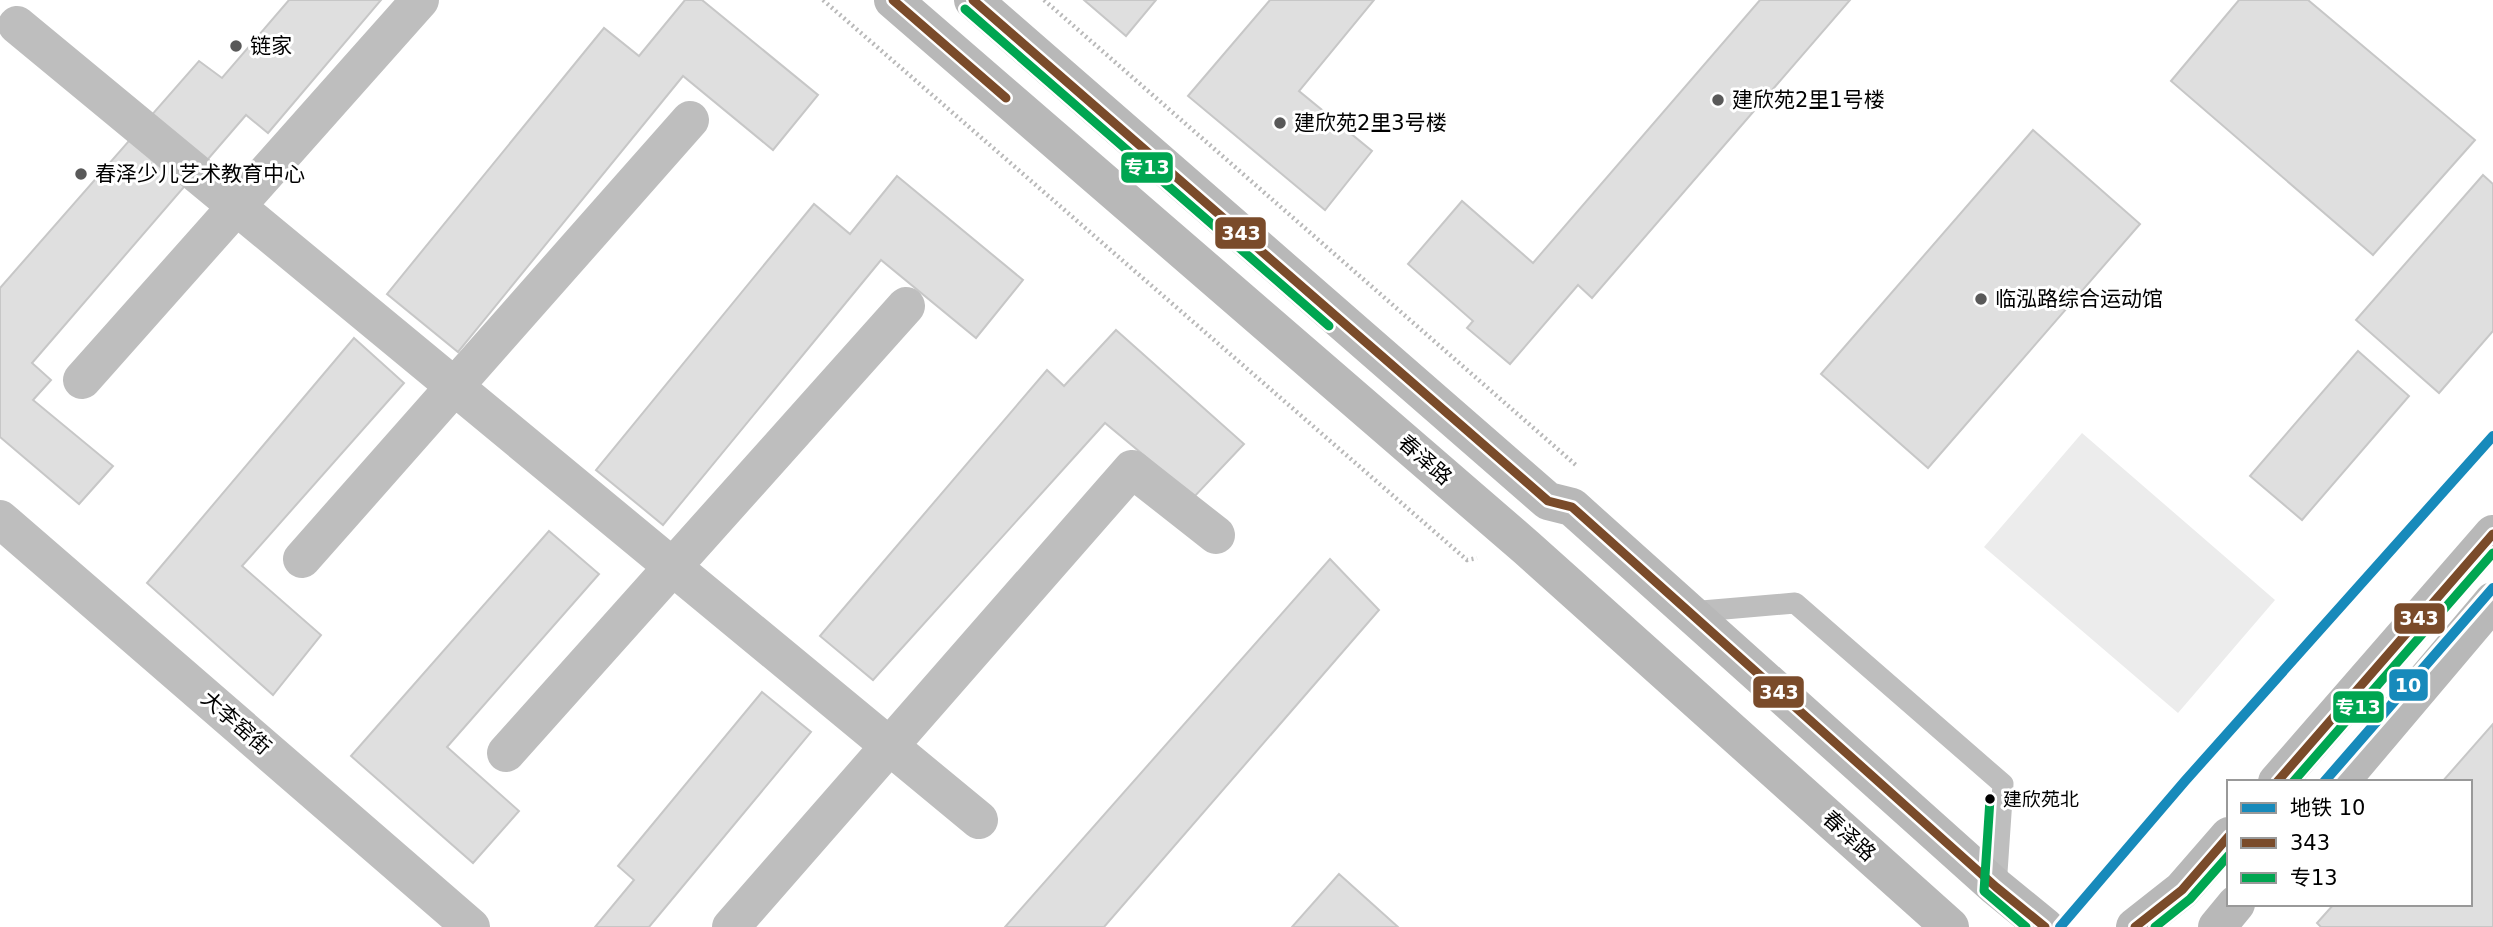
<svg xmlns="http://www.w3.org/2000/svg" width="2493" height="927" font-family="'DejaVu Sans','Noto Sans SC',sans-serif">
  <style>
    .green { fill: #ececec }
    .building { fill: #dfdfdf; stroke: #c7c7c7; stroke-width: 2 }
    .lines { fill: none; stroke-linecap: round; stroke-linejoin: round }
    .path { stroke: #b9b9b9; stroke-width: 4.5; stroke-dasharray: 2 3.5; stroke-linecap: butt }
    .lane { stroke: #bebebe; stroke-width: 21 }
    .street { stroke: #bebebe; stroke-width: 38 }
    .secondary { stroke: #b8b8b8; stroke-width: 38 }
    .bus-1-casing { stroke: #fff; stroke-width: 14 }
    .bus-2-casing { stroke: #fff; stroke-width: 14 }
    .bus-1 { stroke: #7a4b2a; stroke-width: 9 }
    .bus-2 { stroke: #00a651; stroke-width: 9 }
    .metro-1-casing { stroke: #fff; stroke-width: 16 }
    .metro-1 { stroke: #178abb; stroke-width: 10 }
    .poi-dot { fill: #595959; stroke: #fff; stroke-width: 2.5 }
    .bus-dot { fill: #000; stroke: #fff; stroke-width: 2.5 }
    .labels { text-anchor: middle; stroke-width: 6; stroke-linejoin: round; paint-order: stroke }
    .bus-label { font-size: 19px; fill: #000; stroke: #fff; text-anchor: start }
    .poi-label { font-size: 21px; fill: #000; stroke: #fff; text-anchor: start }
    .street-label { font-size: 21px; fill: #000; stroke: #fff }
    .line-badge { stroke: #fff; stroke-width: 2.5 }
    .badge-label { font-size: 19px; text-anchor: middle; font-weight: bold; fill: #fff }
  </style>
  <rect width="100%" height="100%" fill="#fff"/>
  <path class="green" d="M2082,433L2275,600L2178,713L1984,547Z"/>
  <path class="building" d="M289,0H381L268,133L246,115L32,363L51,380L33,400L113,466L79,504L0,437V288L199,61L222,78Z
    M685,0H702L818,95L773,150L683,76L458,352L387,294L604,28L639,56Z
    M1084,0H1156L1126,36Z
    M1270,0H1374L1299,91L1372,151L1325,210L1188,96Z
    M1760,0H1850L1592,298L1578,285L1510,364L1467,328L1473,321L1408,264L1462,201L1533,263Z
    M2239,0H2308L2475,140L2373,255L2171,81Z
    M2033,130L2140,224L1928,468L1821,374Z
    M2483,175L2493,184V331L2439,393L2356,320Z
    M897,176L1023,280L976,338L881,260L663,525L596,470L814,204L850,234Z
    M1116,330L1244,444L1194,497L1105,423L873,680L820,636L1047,370L1064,386Z
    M354,338L404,383L242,566L321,635L273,695L147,583Z
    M2358,351L2409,396L2302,520L2250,476Z
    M549,531L599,574L447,747L519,811L473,863L351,756Z
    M1330,559L1379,610L1104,927H1005Z
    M762,692L811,732L649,927H595L634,880L618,866Z
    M2493,724V927H2321L2317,923L2334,904H2470V782H2442Z
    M1339,874L1398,927H1292Z"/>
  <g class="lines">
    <path class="path" d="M823,0L1467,560L1477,558
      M1044,0L1577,466"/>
    <path class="lane" d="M1690,612L1795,603L2003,784L1996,887"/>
    <path class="street" d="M17,25L979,820
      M82,380L420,0
      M0,519L471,927
      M302,559L690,120
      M506,753L906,306
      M731,927L1132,469L1216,535"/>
    <path class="secondary" d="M893,0L1527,548L1950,927
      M973,0L1548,501L1572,507L1996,887L2045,927
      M2277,782L2493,534
      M2340,782L2493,601
      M2135,927L2182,890L2229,836
      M2217,927L2236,904"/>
    <g class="bus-1-casing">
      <path id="bus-1" d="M893,0L1006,98
        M973,0L1548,501L1572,507L1996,887L2045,927
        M2277,782L2493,534
        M2135,927L2182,890L2229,836"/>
    </g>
    <g class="bus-2-casing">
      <path id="bus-2" d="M965,9L1329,326
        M2293,782L2493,553
        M1990,799L1984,891L2026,927
        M2155,927L2190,899L2229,855"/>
    </g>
    <use href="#bus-1" class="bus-1"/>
    <use href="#bus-2" class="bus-2"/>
    <g class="metro-1-casing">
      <path id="metro-1" d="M2324,782L2493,588
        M2060,927L2185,781L2493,436"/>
    </g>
    <use href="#metro-1" class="metro-1"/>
  </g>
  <g class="poi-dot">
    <circle cx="236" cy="46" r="7"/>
    <circle cx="1718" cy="100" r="7"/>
    <circle cx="1280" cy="123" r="7"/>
    <circle cx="81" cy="174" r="7"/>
    <circle cx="1981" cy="299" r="7"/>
  </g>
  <circle class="bus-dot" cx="1990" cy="799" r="6"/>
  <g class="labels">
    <g class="bus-label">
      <text x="2003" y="806">建欣苑北</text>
    </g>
    <g class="poi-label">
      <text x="250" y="53">链家</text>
      <text x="1732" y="107">建欣苑2里1号楼</text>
      <text x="1294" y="130">建欣苑2里3号楼</text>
      <text x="95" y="181">春泽少儿艺术教育中心</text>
      <text x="1995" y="306">临泓路综合运动馆</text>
    </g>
    <g class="street-label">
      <text transform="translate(1425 460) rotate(41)" y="7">春泽路</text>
      <text transform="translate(236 723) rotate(41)" y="7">大李窑街</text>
      <text transform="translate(1849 836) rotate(42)" y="7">春泽路</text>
    </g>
  </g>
  <g class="line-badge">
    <rect x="1120" y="151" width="54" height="33" rx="7" fill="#00a651"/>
    <rect x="1214" y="216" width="53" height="34" rx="7" fill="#7a4b2a"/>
    <rect x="2393" y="602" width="53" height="33" rx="7" fill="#7a4b2a"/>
    <rect x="2388" y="668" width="41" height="34" rx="7" fill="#178abb"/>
    <rect x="1752" y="675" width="53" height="34" rx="7" fill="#7a4b2a"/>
    <rect x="2332" y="690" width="53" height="34" rx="7" fill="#00a651"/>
  </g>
  <g class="badge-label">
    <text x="1147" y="174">专13</text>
    <text x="1241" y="240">343</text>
    <text x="2419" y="625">343</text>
    <text x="2408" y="692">10</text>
    <text x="1779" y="699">343</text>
    <text x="2358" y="714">专13</text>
  </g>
  <rect x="2227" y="780" width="245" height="126" fill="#ffffff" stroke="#999999" stroke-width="2"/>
  <rect x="2241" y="803" width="35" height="10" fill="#178abb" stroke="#999999" stroke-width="2"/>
  <text x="2290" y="815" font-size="21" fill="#000000">地铁 10</text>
  <rect x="2241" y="838" width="35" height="10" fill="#7a4b2a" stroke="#999999" stroke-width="2"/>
  <text x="2290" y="850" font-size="21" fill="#000000">343</text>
  <rect x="2241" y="873" width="35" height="10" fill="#00a651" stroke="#999999" stroke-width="2"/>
  <text x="2290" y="885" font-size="21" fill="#000000">专13</text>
</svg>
